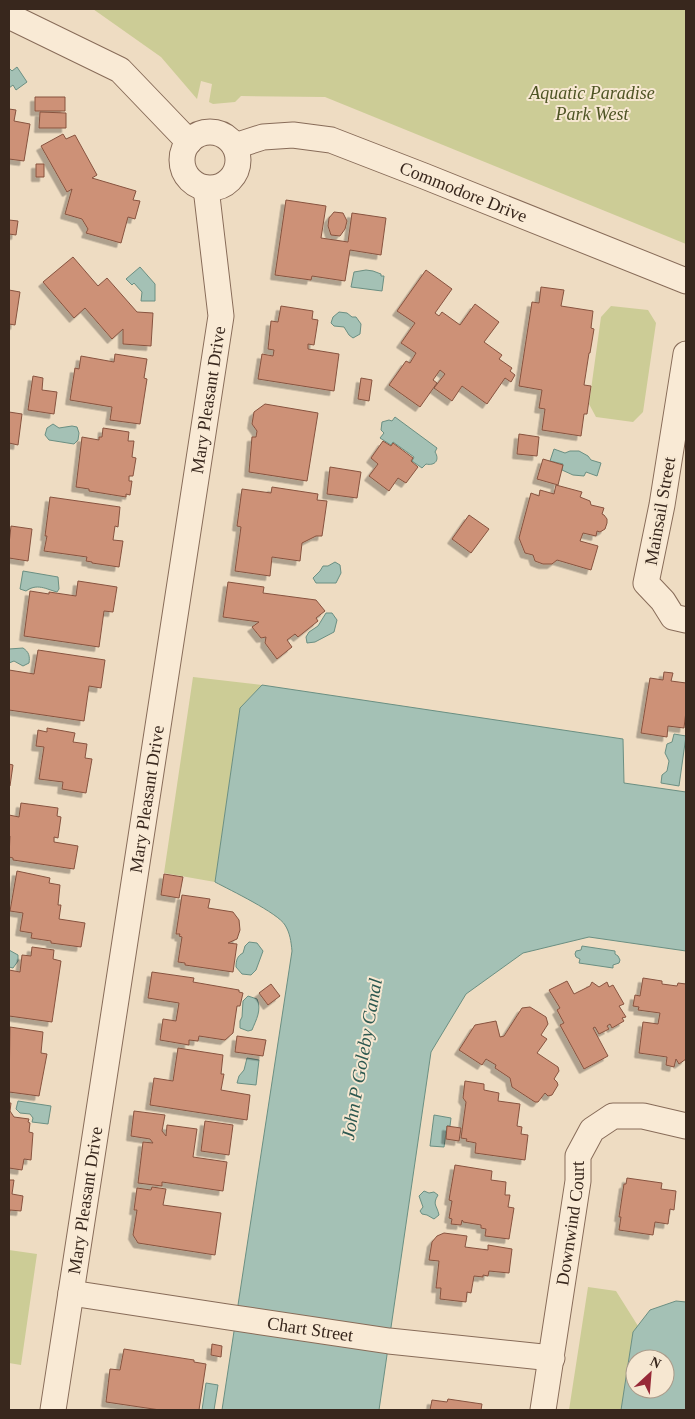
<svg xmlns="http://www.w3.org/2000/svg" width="695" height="1419" font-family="Georgia,serif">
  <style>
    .green { fill: #cccc96 }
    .water { fill: #a4c1b5; stroke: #6b8f82; fill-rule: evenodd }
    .building { fill: #cd9177; stroke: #87533f; filter: url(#shadow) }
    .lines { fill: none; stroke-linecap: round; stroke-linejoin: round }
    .minor-casing { stroke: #886c59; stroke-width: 27 }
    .minor { stroke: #f9ead5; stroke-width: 25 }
    .labels { text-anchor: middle; stroke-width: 4; stroke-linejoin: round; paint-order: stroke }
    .park-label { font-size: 18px; font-style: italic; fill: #4e5424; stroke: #f6e7d1 }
    .street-label { font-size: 18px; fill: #38271d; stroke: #f6e7d1 }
    .water-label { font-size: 19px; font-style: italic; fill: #2c5850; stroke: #f6e7d1 }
  </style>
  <defs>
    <filter id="shadow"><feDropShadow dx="-4.5" dy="4.5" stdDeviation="0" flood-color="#0004"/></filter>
  </defs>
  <rect width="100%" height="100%" fill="#eedcc2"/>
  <path class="green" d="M93,9H686V244L325,97L241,96L235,102L213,104L209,102L212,84L201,81L197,99L161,57Z
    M611,306L648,310L656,323L643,412L633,422L596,417L589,404L601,317Z
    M193,677L262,685L240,708L215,882L164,873Z
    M9,1250L37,1254L21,1365L9,1363Z
    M588,1287L616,1291L638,1326L633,1332L621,1410H569Z"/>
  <path class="water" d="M17,67L27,82L16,90L13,85L9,88V68L12,71Z
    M140,267L155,284V301H141L142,292L134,283L132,285L126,279Z
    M366,270L373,271L381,274V276H384L382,291L351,287L354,272Z
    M339,312L347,313L352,317H356L361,324L360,334L353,338L349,335L344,327L334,326L331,323L333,317Z
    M395,417L437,448L435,452C440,460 435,466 426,464L422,468L412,461L414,457L393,442L391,445L380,438L384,433L381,430L382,422L389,420L392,421Z
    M53,424L59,428L72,426L77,427L79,433L78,440L74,444L49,440L45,435L47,428Z
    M554,449L565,453L570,451H579L588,456L591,460L601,463L597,476L586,472L584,476L573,475L562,470L563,464L550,461Z
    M335,562L340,565L341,573L336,583H316L313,578L320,571L323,566H328Z
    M23,571L58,577L59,589L57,592C46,589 37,583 26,591L20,589Z
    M326,613H332L337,620L334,632L315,642L307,643L306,637L309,632L318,626Z
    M23,648C29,652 30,656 29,663L23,666L14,661L9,663V649Z
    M262,685L623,739L624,783L686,792V951L589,937L523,953L466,994L431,1052L379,1410H222L292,951C291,941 290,933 285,925C278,913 230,890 215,882L240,708Z
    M674,734L686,736L679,786L661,783L662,775L667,771L669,761L665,753L667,744L672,742Z
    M249,942L257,943L263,951L256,970L251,975L242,974L236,967C236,961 237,956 243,953L245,946Z
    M582,946L615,951V954L618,956L620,960L619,963L613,965V968L579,963L580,959L576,957L575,954L576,951L581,950Z
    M9,950L18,955V961L13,968L9,967Z
    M248,996L257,999C262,1010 256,1020 252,1030L248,1031L240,1028V1021L242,1017L243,1001Z
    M247,1058L259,1060L256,1085L237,1083L239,1076L244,1070Z
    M18,1101L51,1106L48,1124L32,1122L33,1118L30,1114L20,1113L16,1109Z
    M434,1115L451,1118L450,1126H447L444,1147L430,1146Z
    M424,1191L429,1193L434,1192L438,1195C432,1205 437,1205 439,1215L434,1219L427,1215L422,1214L420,1211L423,1207L419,1196Z
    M676,1301L686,1302V1410H621L633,1332L650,1310ZM635,1359H665V1389H635Z
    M206,1383L218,1385L214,1410H202Z"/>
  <path class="building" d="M35,97H65V111H35Z
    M9,109L16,110L14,121L30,124L24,161L9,159Z
    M40,112L66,113V128H39Z
    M63,134L66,139L75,135L97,175L92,178L136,191L133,200L140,201L135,219L128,217L121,243L86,233L88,229L82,219L65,214L72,189L67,192L41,146Z
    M36,164H44V177H36Z
    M286,200L326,206L321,238L348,242L352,213L386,218L381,255L350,250L345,281L312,276L311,280L275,275Z
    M334,212L343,213L347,221L345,229L340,236L331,235L328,226L329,218Z
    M9,220L18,221L16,235L9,234Z
    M73,257L98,286L107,278L137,312L153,313L151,346L123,344V329L112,339L85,308L74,318L43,282Z
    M426,270L452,289L435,313L439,316L442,312L460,325L475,304L499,322L484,342L502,355L499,359L512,368L510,371L515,375L511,382L505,378L487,404L462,386L452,401L434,388L445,374L440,370L433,380L437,383L420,407L389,385L406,361L410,363L416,353L401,343L415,323L397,311Z
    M541,287L564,290L561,306L593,311L591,328L594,329L590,353H589L584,385L591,386L587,414H584L581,436L542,430L545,409L539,408L542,390L519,386L532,302L539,303Z
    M9,290L20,292L15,325L9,324Z
    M281,306L313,311L312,319L318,320L314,345L308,344V349L339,354L334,391L258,379L262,354L273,356L274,350L268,349L271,321L278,322Z
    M115,354L147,359L144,378L147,379L140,424L110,420L112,407L70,400L75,368L79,369L81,356L114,362Z
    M33,376L43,378L42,390L57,392L54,414L28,410Z
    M361,378L372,380L369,401L358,399Z
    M265,404L318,413L307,481L249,472L252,437H256L257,431L252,424L254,412Z
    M9,412L22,414L18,445L9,443Z
    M103,428L129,432L128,441H134L132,457L136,458L133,476H129V481H132L130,495L126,494V497L89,491V489L76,487L82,437L99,440V437H102Z
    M519,434L539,437L537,456L517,454Z
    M383,441L391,446L393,443L413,458L411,461L418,467L406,483L398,478L389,491L369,476L378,464L371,458Z
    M543,459L563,465L558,485L537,479Z
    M330,467L361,472L357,498L327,494Z
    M556,485L582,492L580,497L590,501L591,505L604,508L602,514L604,515L607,519V523L605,529L600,532L597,531L596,536L583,533L580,541L598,546L591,570L557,560L552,564H543L535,561L533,555L525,553L519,538L531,493L539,496L540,490L554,494Z
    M272,487L318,494L317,500L327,501L322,536H316L302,543L300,561L272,557L270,576L235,571L241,527L237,526L242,489L271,493Z
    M50,497L120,507L118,527L115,526L113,540L123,541L119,567L92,563V562L86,561L87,557L44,551L47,536H45Z
    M469,515L489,529L471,553L452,539Z
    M11,526L32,529L28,561L9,558V544Z
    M78,581L117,587L113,612L104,611L99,647L24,636L30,591L49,594V592L76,596Z
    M228,582L264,587L263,593L316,600L325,611L316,618L318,621L298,637L295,634L287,640L292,647L277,659L265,643L266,637L261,638L252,627L259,622L223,617Z
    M38,650L105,660L101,688L89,686L84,721L9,710V670L34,674Z
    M664,672L673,673L671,681L686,683V678V711L684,728L668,726L667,737L641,733L650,678L663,680Z
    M47,728L75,733L73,742L87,744L85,758L92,759L86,793L62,789L63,782L39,779L44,747L36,746L38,730L47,732Z
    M9,764L13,765L10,786H9Z
    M21,803L58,808L57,816L61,817L58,838L54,837V842L78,846L74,869L13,860V858L9,857L10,836L9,835V815L19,817Z
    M17,871L50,878L49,883L60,885L58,905H61L59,919L85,923L81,947L51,943V941L31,938L32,933L20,931L23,913L10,911Z
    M164,874L183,877L179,898L161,895Z
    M182,895L210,899L208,908L233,912L239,920L240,930L237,939L228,943L237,944L233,972L185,965V963L178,962L182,937L179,936L180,934H176Z
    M32,947L54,950L53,959L61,961L52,1022L9,1016V970L20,972L22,955L31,956Z
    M152,972L194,978L193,982L239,990V992L243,993L240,1006H237L233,1033L225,1040L199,1036L198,1041L189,1040V1045L160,1040L163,1019L176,1021L179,1003L148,998Z
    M643,978L662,981V984L677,986L678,983L686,984V1059L679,1064L676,1059L674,1067L666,1065L667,1057L639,1053L643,1022L658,1024L660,1013L638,1010L639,1007L633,1006L635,995L640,996Z
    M567,981L574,994L590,986L592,982L599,987L607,982L609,987L613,985L624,1004L619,1006L626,1017L622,1018L624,1021L612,1028L610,1024L607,1026L609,1029L599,1034L595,1027L593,1028L608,1056L584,1069L560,1025L564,1023L557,1010L560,1008L549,990Z
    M271,984L280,996L268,1005L259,993Z
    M530,1007L546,1017L548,1024L541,1035L547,1039L537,1053L558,1067L559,1071L554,1079L557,1082L558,1085L552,1095L548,1096L545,1093L538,1102H535L512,1087L510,1078L495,1068L496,1065L486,1059L482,1065L459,1050L475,1025L496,1021L500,1037L504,1036L522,1008Z
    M10,1027L43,1032L41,1053L47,1054L39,1096L9,1092Z
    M237,1036L266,1040L263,1056L235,1052Z
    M178,1048L223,1055L221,1074H224L221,1090L250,1095L247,1120L150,1105L154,1078L173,1081Z
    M465,1081L484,1084V1090L499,1093L498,1101L520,1104L517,1126L522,1127L521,1134L528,1135L525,1160L475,1153L476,1143L466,1141L467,1139L461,1138L466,1102L463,1098Z
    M9,1103H11L10,1111L14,1117L29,1119L28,1122L30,1123L29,1132L33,1133L31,1160L24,1159L22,1170L9,1168Z
    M134,1111L165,1115L162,1131L166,1136L167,1125L197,1129L193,1157L227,1162L223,1191L162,1182V1186L138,1183L143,1142L153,1143L150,1139L131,1136Z
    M205,1121L233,1125L229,1155L201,1151Z
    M447,1126L461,1128L459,1141L446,1139Z
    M455,1165L492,1171L491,1180L506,1182L505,1195H510L508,1207L514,1208L509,1239L485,1236L486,1229L481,1228V1225L463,1222V1221L462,1220L461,1225L451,1224L452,1219L449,1218L452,1201L449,1200Z
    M627,1178L662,1183L661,1189L676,1191L674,1210L670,1209L668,1224L655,1222L653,1235L619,1230L621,1217H619L624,1184H626Z
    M9,1180H14L12,1194L23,1196L21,1211L10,1210L9,1216Z
    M152,1187L166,1189L163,1205L221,1213L215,1255L138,1243L133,1235L137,1210H134L137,1188L151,1190Z
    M444,1233L467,1236L465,1247L488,1250V1245L512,1249L509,1273L489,1271L488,1276L483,1275V1277L474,1276L471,1293L467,1292L466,1302L440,1299L441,1288H436L439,1261L429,1260L432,1242L437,1236Z
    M212,1344L222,1346L221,1357L211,1355Z
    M124,1349L194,1360V1362L206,1364L199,1410H160L106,1402L110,1369L120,1370Z
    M448,1399L482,1404L481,1410H430L432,1400L447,1402Z"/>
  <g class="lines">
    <g class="minor-casing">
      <g id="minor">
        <path d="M9,16L120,70L189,142"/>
        <circle cx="210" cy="160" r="28"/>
        <path id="s1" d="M235,146L263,137L293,135L331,140L424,176L686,281"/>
        <path d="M686,354L662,505L646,583L663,601L673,617L686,620"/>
        <path id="s2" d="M71,1293L228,1317L389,1341L552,1358"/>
        <path id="s3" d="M53,1410L221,316L206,188"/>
        <path id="s4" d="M543,1410L578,1181V1156L592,1130L613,1116H643L686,1126"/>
      </g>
    </g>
    <use href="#minor" class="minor"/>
  </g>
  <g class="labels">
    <g class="park-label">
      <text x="592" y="99">Aquatic Paradise<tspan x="592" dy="21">Park West</tspan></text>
    </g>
    <g class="street-label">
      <text dy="6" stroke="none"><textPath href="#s1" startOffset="240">Commodore Drive</textPath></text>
      <text dy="6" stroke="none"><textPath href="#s3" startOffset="1022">Mary Pleasant Drive</textPath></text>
      <text transform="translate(660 511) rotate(-80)" y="6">Mainsail Street</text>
      <text dy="6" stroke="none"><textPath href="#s3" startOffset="618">Mary Pleasant Drive</textPath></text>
      <text dy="6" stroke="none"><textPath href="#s3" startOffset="212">Mary Pleasant Drive</textPath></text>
      <text dy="6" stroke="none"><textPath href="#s4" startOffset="189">Downwind Court</textPath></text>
      <text dy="6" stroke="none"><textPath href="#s2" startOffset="242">Chart Street</textPath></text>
    </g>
    <g class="water-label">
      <text transform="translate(361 1059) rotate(-80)" y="7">John P Goleby Canal</text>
    </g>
  </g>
  <rect width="695" height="1419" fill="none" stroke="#38271d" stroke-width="20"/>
  <g transform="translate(650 1374) rotate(26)"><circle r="24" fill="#f6e7d1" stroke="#aa9a89"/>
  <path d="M0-4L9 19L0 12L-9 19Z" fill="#972937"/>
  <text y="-8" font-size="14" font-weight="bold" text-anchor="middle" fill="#38271d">N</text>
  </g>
</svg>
